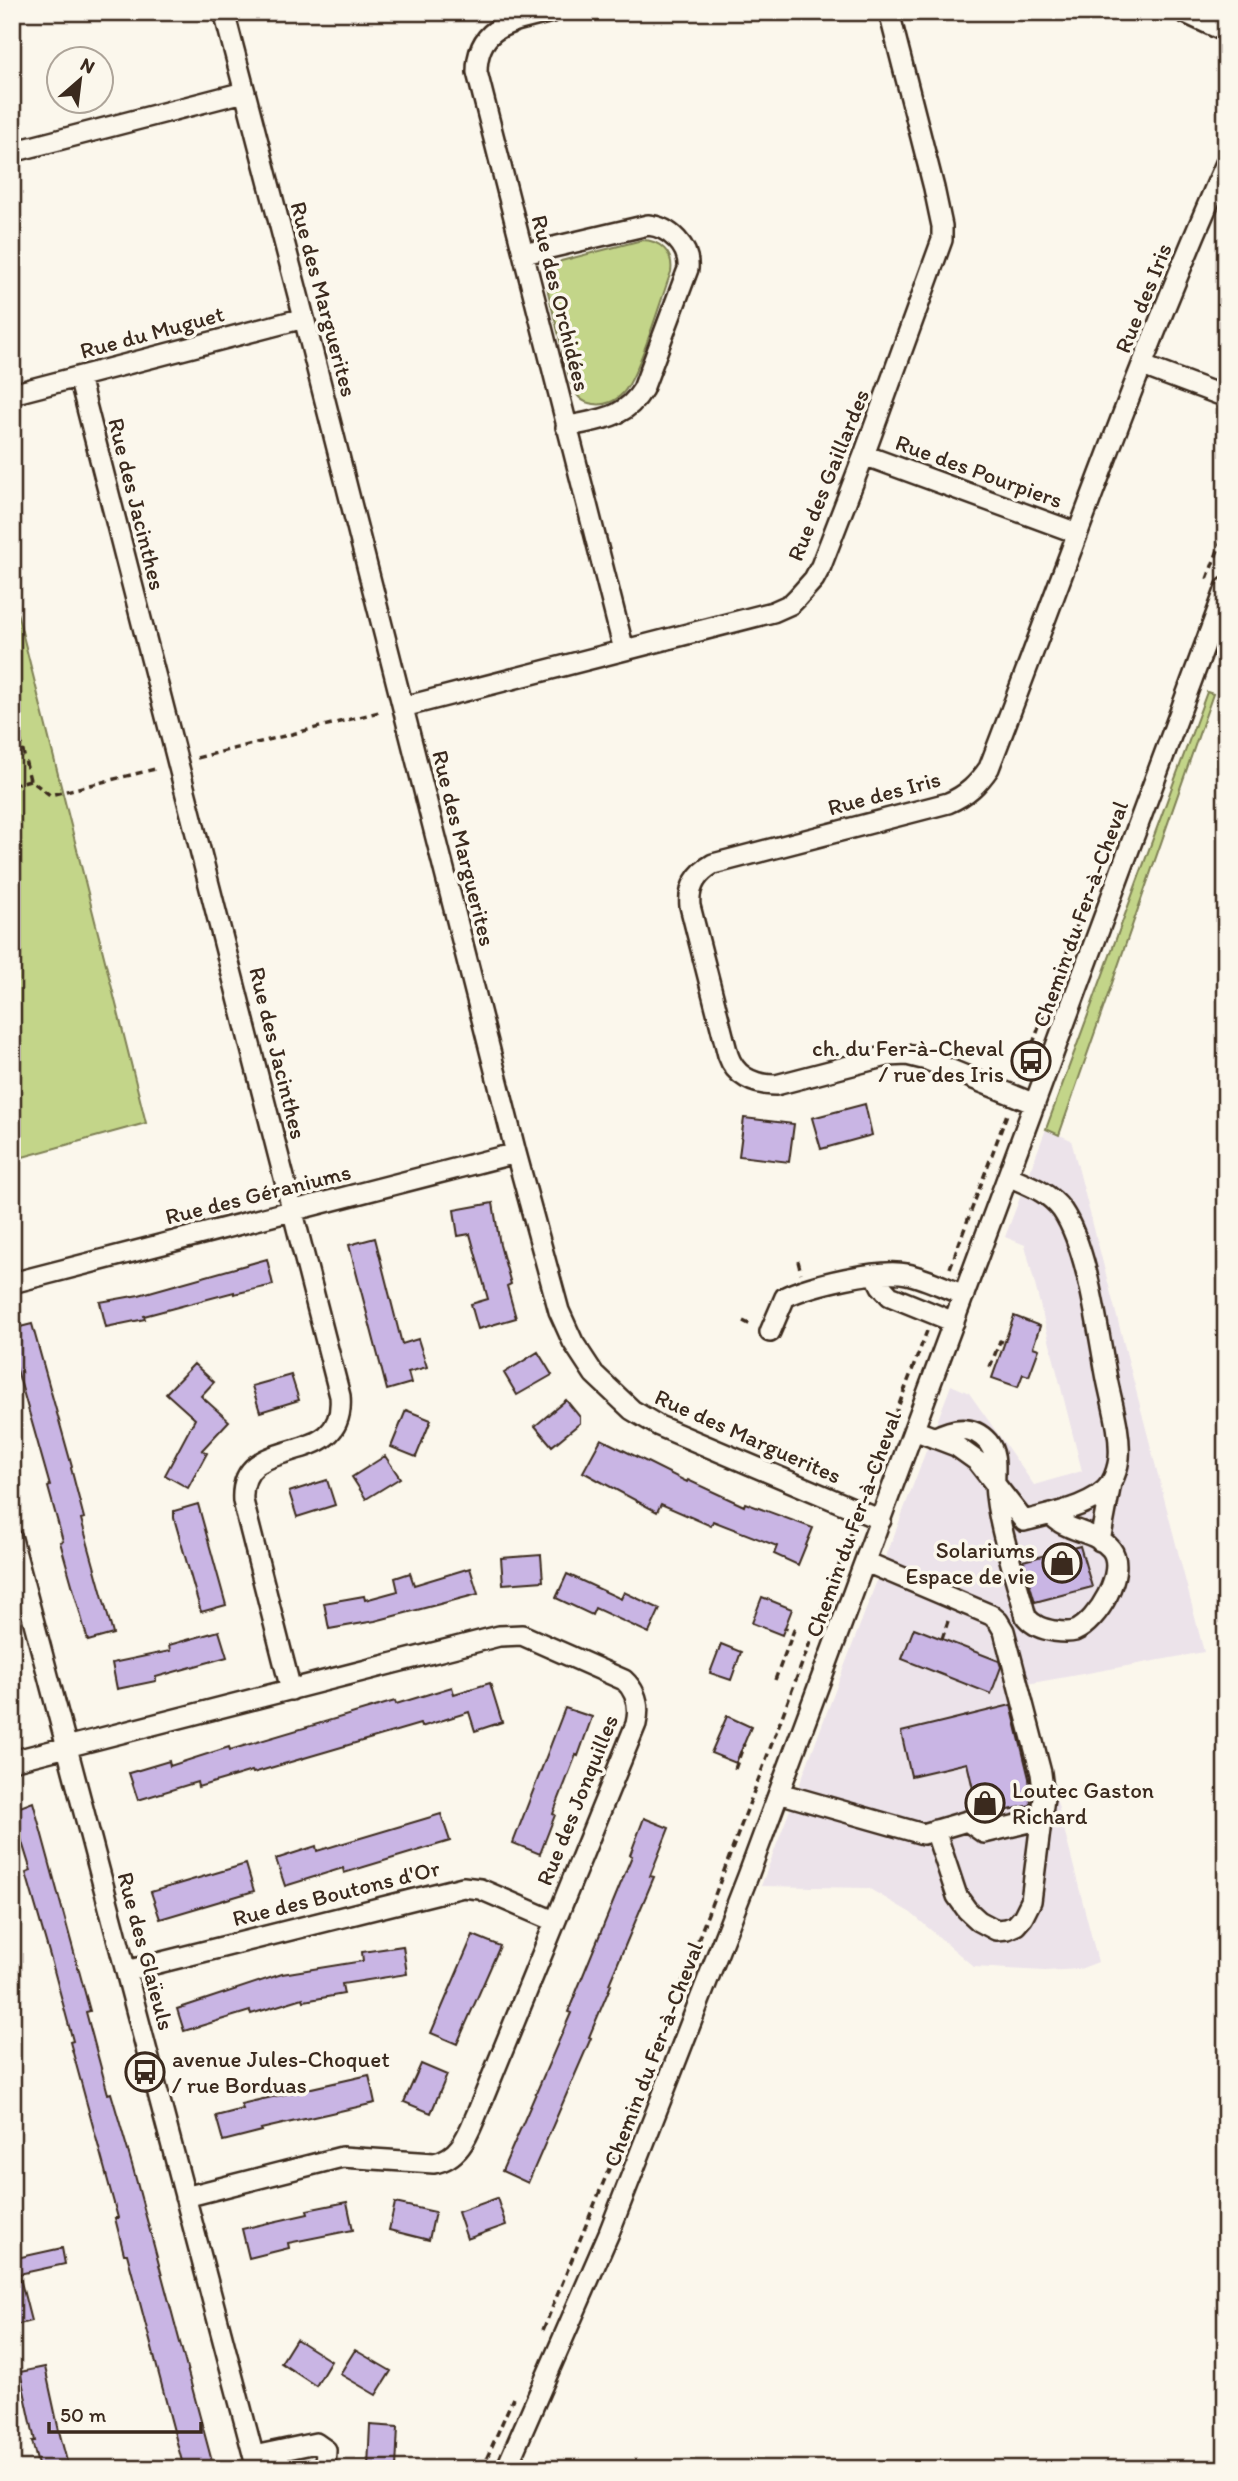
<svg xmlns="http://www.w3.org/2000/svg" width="1238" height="2481" font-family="Itim,sans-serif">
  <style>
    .built { fill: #ece3ea }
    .green { fill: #c3d589; stroke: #7f8054; stroke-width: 2 }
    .building { fill: #c9b5e4; stroke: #3b2a1e; stroke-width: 2 }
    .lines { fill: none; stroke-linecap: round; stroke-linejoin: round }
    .minor-casing { stroke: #3b2a1e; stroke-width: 24 }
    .path { stroke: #3b2a1e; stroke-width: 3.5; stroke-dasharray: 7 5; stroke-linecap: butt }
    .minor { stroke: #fbf7ec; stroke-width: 19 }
    .labels { text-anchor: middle; stroke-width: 7; stroke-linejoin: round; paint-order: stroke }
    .street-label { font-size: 23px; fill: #3b2a1e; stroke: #fbf7ec }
    .poi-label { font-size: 23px; fill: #3b2a1e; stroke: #fbf7ec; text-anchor: end }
  </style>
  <rect width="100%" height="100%" fill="#fbf7ec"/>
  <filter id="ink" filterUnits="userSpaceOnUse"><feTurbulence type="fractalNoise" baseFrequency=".0143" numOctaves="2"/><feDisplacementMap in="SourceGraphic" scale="14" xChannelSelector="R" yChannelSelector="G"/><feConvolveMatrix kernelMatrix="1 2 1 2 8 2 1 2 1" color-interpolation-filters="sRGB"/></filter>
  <g filter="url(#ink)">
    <path class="built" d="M1046,1129L1071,1140L1204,1652L1027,1684L1098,1962L1080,1969L1045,1971L974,1967L911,1913L868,1888L761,1886L951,1385L969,1393L1034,1485L1082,1471L1025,1245L1005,1237Z"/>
    <path class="green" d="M642,240C660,240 674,253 671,272C662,296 638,378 623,393C616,401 605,406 594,404C581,403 576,395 571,384L548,292C546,278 549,269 561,261Z
      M12,592L146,1123L12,1160Z
      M1207,692L1213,694L1059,1135L1046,1129Z
      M293,2460L304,2462L311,2469H273L276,2464L287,2461L288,2464L292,2463Z"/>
    <path class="building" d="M865,1104L872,1135L821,1149L812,1118Z
      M744,1118L794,1124L789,1162L739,1156Z
      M493,1203L500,1245L511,1284L507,1286L516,1318L478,1329L471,1304L488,1299L470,1234L458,1236L454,1210Z
      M375,1238L402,1344L418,1339L427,1367L408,1372L411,1383L387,1390L349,1245Z
      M267,1259L273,1285L234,1294V1292L144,1316L145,1319L106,1327L100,1302L139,1295Z
      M1014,1316L1040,1326L1033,1347L1039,1349L1029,1376L1023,1374L1018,1387L992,1378Z
      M32,1324L72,1467L71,1468L84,1518L81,1519L113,1634L88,1641L60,1542L63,1541L48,1487L50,1486L12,1352V1329Z
      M538,1352L552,1375L517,1395L504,1373Z
      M194,1364L214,1382L201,1396L229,1421L202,1450L207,1453L188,1488L165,1475L195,1419L166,1393Z
      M291,1375L299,1400L260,1412L252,1386Z
      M566,1400L580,1417V1423L552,1446L535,1426Z
      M406,1410L431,1420L416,1457L391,1447Z
      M601,1439L687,1482L688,1480L744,1506L745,1503L813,1528L798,1565L774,1554L777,1546L713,1521L711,1526L661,1504L657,1512L583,1472Z
      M385,1456L400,1478L366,1499L352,1477Z
      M327,1480L335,1505L297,1517L289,1492Z
      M198,1504L226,1605L201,1612L174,1518V1511Z
      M1080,1546L1092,1587L1035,1602L1023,1561Z
      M541,1555L543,1581L503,1584L501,1558Z
      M470,1568L478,1594L375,1621L329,1629L324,1603L364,1596L365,1600L398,1591L395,1578L410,1573L414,1585Z
      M567,1574L621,1599L624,1592L660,1609L649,1633L595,1608L592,1615L556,1598Z
      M762,1597L792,1609L782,1635L752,1623Z
      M914,1628L999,1661L1001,1667L991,1694L902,1659Z
      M219,1631L227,1657L156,1677V1681L117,1689L112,1663L170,1651L169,1645Z
      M721,1644L741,1652L731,1680L710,1673Z
      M490,1683L502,1722L475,1731L469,1712L421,1727L420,1724L253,1773L252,1771L198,1787L197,1782L138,1800L129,1773L169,1761L170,1766L229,1747L230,1750L395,1701L396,1704L452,1687L454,1694Z
      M1011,1705L1029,1778L1031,1805L982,1816L979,1815L967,1763L911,1776L901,1732Z
      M565,1708L592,1717L578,1756L576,1755L553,1814L555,1815L540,1854L513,1843Z
      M727,1716L751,1727L736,1763L711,1753Z
      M33,1802L90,2011L86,2012L108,2094L111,2093L133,2168L214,2469H184L127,2254H124L115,2218H118L70,2042L73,2041L52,1963L26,1873L31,1871L12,1810Z
      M441,1814L450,1841L344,1873L343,1868L285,1886L276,1859L316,1846L317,1851Z
      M644,1818L669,1828L650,1876L654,1877L609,1984L611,1985L589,2037L591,2038L528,2183L502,2171L571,2013L568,2012L632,1856L630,1855Z
      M246,1864L254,1891L160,1919L151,1892Z
      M473,1935L500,1946L457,2044L431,2033Z
      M403,1946L407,1974L342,1984L344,1994L304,2001L303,1998L251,2014L250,2011L184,2031L177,2009L282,1974L363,1961L362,1952Z
      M421,2064L447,2075L431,2113L404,2102Z
      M369,2075L375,2103L261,2129L262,2131L223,2141L216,2116L243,2109L241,2104Z
      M497,2198L506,2225L467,2239L458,2212Z
      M347,2202L353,2230L288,2243L289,2248L249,2258L242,2229L308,2214L307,2210Z
      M395,2203L435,2212L429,2240L389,2230Z
      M62,2248L65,2264L19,2274L31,2321L12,2326V2259Z
      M296,2339L331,2361L316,2386L281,2363Z
      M355,2350L391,2371L376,2395L340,2374Z
      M45,2367L59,2431L69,2469H39L32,2441H35L20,2372Z
      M370,2425L398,2427L396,2468L368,2467Z"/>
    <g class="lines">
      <g class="minor-casing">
        <path id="minor" d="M224,12L304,318L516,1153L559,1311L573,1342L594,1374L632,1410L659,1426L881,1520
          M552,12C515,22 477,23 477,72L624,650
          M1183,12L1226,32
          M12,152L244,92
          M524,254L648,225C670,227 690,247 688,269L643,389C624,420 599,419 566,427
          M1143,366L1226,397
          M79,377L340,1396C347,1474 238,1428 243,1501L291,1690
          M12,394L304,318
          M864,455L1077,533
          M403,707L773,612L791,604L798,597L814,579L821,566L864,455L942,240V226L934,188L889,12
          M1035,1104L927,1060L907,1055L887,1056L776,1085C754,1085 735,1076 728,1055L690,906C688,887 697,873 713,864L948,803C967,795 978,784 989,768C1067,566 1138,361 1226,163
          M875,1274L881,1286L890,1296L954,1322
          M12,1283L516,1153
          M770,1332L785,1297C810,1285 880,1268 907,1274C926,1278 945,1288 964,1295
          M914,1430L956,1446L977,1461L1024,1521C1050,1514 1096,1506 1111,1483C1115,1476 1118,1466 1119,1458C1121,1433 1112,1404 1107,1379C1098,1332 1088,1248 1062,1210C1049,1192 1028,1185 1008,1176
          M934,1438C953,1428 972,1424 988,1442C998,1455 994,1470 995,1484C997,1525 1016,1577 1026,1617C1034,1626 1042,1629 1054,1631C1061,1632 1068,1633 1075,1631C1097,1622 1128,1571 1111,1549C1095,1530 1066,1533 1051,1514
          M12,1539L257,2469
          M1100,1541L1111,1483
          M866,1562L991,1615L998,1621L1004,1631L1041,1773L1044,1798L1031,1901L1023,1917L1016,1925L1007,1929L996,1930L979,1921L967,1910L957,1896L935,1830
          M12,1761L499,1636L522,1635L624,1680C637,1692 640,1707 636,1724L478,2111C468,2134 461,2158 434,2163L342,2157L185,2197
          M779,1793L923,1834L967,1821L984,1833L1042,1819
          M126,1971L463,1887L480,1889L554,1921
          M254,2456L316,2443L326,2450L325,2469
          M506,2469L609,2233L748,1876L1226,588"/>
      </g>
      <path class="path" d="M1207,579L1226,529
        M12,716L15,719L30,780
        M197,758L383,711
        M12,785L30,780L50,795L159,768
        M1020,1078L1086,901
        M798,1261L801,1273
        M950,1268L1007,1114
        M743,1321L751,1325
        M990,1367L1000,1341L1005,1343
        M865,1494L927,1331
        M942,1639L949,1618
        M775,1680L794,1630L784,1628
        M735,1769L744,1744
        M660,2041L853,1528
        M543,2330L638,2098
        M482,2469L513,2398"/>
      <use href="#minor" class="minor"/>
    </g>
  </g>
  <defs>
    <g id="bus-ring" transform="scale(2.0125)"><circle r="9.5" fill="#fbf7ec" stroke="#3b2a1e" stroke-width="1.5"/><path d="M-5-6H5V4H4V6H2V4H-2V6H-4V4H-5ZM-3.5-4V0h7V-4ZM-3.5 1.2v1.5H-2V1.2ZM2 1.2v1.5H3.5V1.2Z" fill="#3b2a1e"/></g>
    <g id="shop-ring" transform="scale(2.0125)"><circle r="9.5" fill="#fbf7ec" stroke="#3b2a1e" stroke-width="1.5"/><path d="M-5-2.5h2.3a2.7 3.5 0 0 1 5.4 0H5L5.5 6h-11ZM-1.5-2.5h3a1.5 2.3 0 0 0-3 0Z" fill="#3b2a1e"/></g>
  </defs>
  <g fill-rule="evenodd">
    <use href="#bus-ring" x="1031" y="1061"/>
    <use href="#shop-ring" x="1062" y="1563"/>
    <use href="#shop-ring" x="985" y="1803"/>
    <use href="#bus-ring" x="145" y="2072"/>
  </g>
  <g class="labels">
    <g class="street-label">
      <text transform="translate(1143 298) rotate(-68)" y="8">Rue des Iris</text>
      <text transform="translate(324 299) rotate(75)" y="8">Rue des Marguerites</text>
      <text transform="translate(561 303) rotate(76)" y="8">Rue des Orchidées</text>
      <text transform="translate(152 332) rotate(-15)" y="8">Rue du Muguet</text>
      <text transform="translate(979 471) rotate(20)" y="8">Rue des Pourpiers</text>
      <text transform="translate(828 475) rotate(-68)" y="8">Rue des Gaillardes</text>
      <text transform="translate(137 504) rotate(76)" y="8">Rue des Jacinthes</text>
      <text transform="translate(884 793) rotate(-15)" y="8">Rue des Iris</text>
      <text transform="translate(464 848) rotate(76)" y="8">Rue des Marguerites</text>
      <text transform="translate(1080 914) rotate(-70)" y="8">Chemin du Fer-à-Cheval</text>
      <text transform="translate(278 1053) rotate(76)" y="8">Rue des Jacinthes</text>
      <text transform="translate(258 1194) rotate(-14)" y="8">Rue des Géraniums</text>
      <text transform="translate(748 1436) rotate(24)" y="8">Rue des Marguerites</text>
      <text transform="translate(853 1524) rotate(-70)" y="8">Chemin du Fer-à-Cheval</text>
      <text transform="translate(577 1800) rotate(-68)" y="8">Rue des Jonquilles</text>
      <text transform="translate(336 1893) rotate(-14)" y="8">Rue des Boutons d'Or</text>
      <text transform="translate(146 1951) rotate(75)" y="8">Rue des Glaïeuls</text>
      <text transform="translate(653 2054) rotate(-69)" y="8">Chemin du Fer-à-Cheval</text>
    </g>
    <g class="poi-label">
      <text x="1004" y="1056">ch. du Fer-à-Cheval<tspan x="1004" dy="26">/ rue des Iris</tspan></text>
      <text x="1035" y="1558">Solariums<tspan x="1035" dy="26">Espace de vie</tspan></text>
      <text x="1012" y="1798" text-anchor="start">Loutec Gaston<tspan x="1012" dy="26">Richard</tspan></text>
      <text x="172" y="2067" text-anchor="start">avenue Jules-Choquet<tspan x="172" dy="26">/ rue Borduas</tspan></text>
    </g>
  </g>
  <rect width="1238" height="2481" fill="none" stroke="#fbf7ec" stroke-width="42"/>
  <rect x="21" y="21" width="1196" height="2439" fill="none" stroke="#3b2a1e" stroke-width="2.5" filter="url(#ink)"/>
  <g transform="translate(80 80) rotate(28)"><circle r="33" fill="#fbf7ec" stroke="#aea59a" stroke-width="2"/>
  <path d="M0-5L12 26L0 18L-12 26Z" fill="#3b2a1e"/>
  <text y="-10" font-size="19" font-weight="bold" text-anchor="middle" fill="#3b2a1e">N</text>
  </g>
  <path d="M49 2422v10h152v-10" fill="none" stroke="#3b2a1e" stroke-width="3.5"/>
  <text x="60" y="2422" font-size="21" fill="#3b2a1e" stroke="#fbf7ec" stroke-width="5" paint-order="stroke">50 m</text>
</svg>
